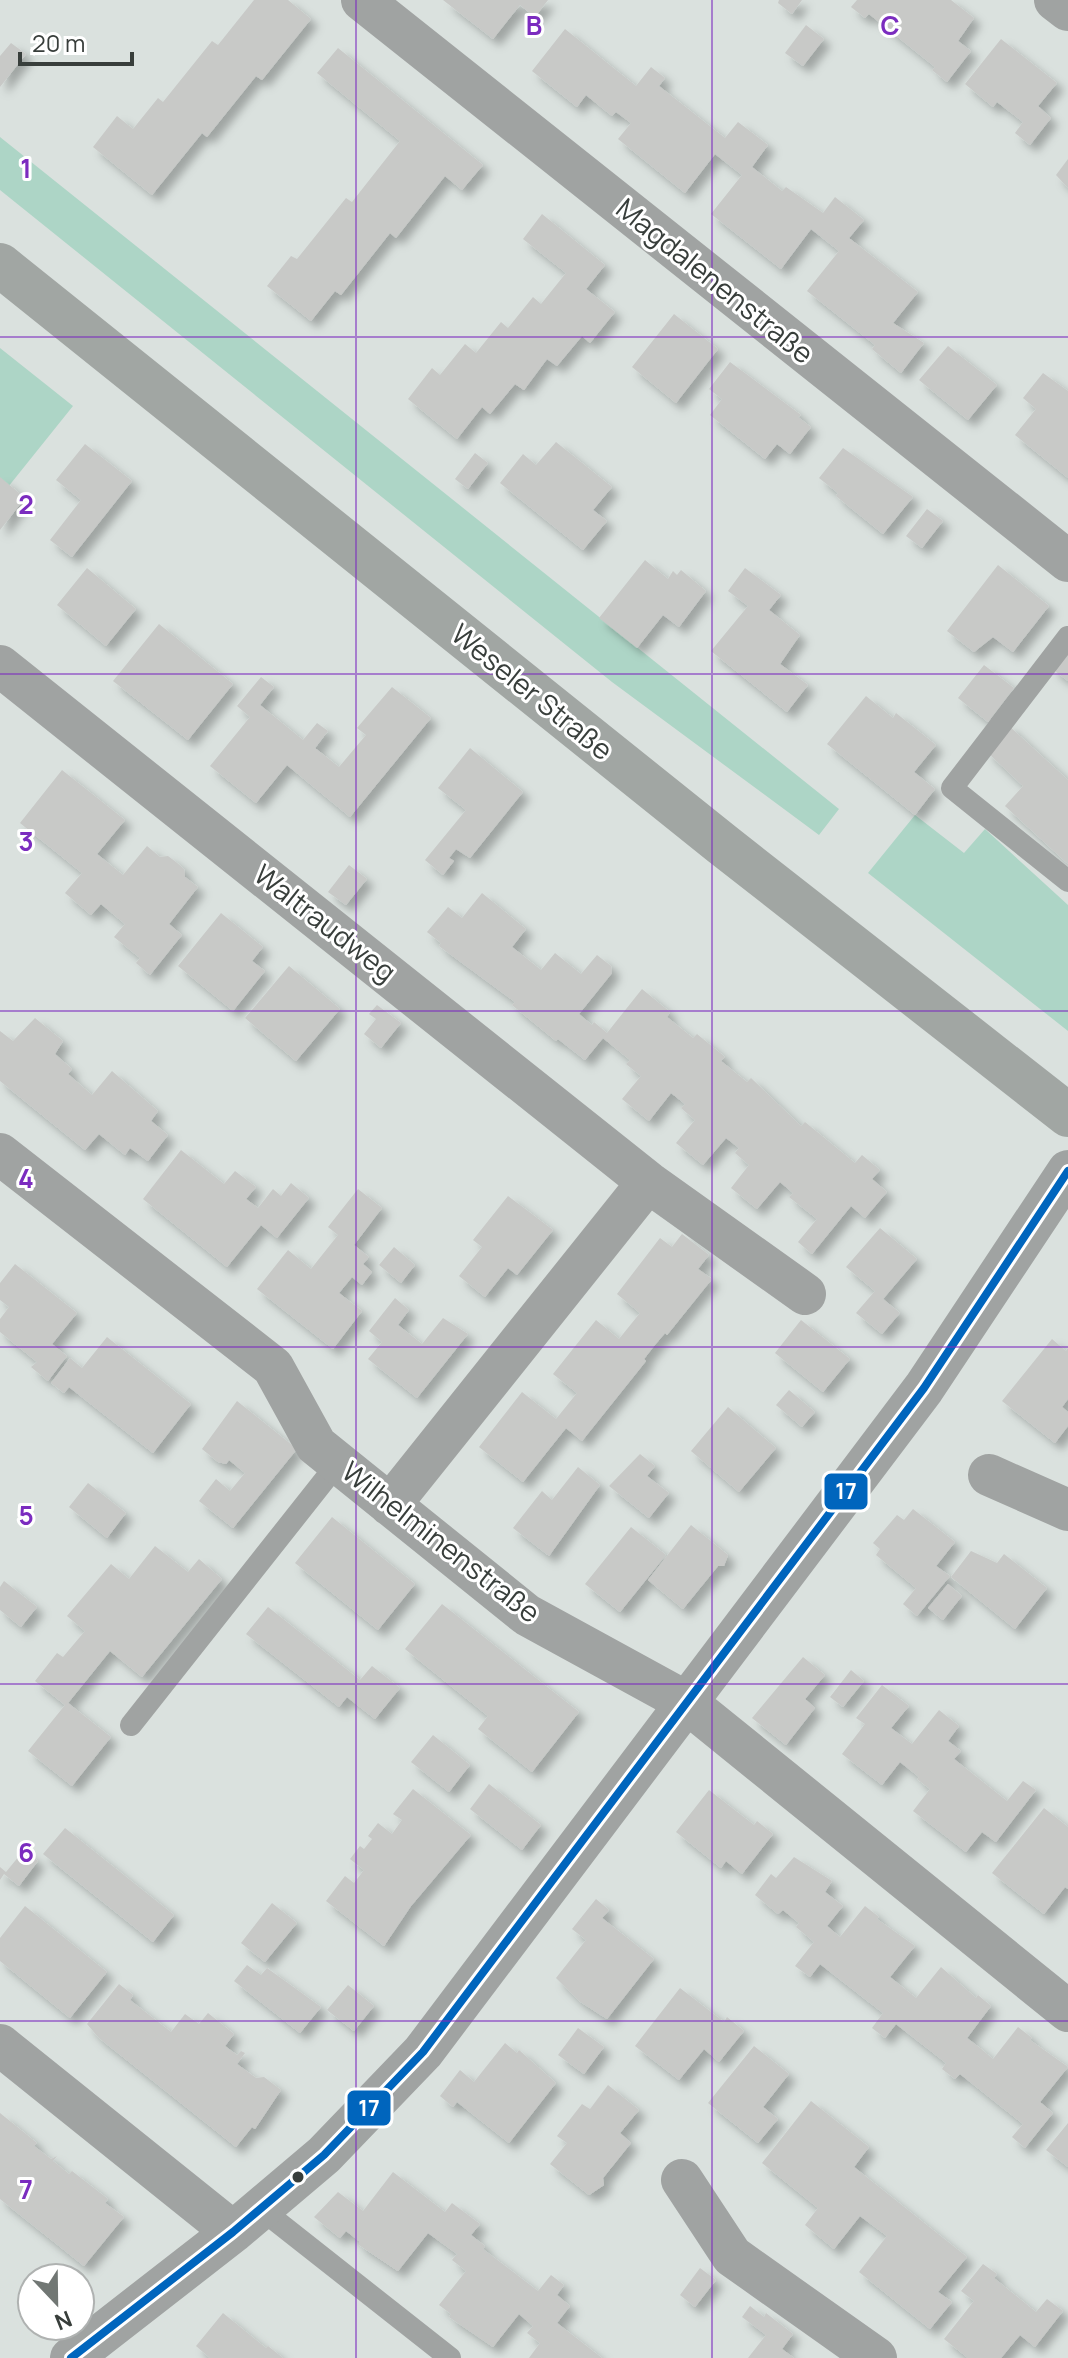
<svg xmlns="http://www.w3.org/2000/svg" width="1068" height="2358" font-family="Manrope,sans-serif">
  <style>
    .green { fill: #add5c6 }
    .building { fill: #c8c9c7; filter: url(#shadow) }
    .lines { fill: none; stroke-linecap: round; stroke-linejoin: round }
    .service { stroke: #a0a3a2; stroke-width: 22 }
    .minor { stroke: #a0a3a2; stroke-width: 42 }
    .primary { stroke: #a1a6a3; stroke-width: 44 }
    .bus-1-casing { stroke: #fff; stroke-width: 14 }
    .bus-1 { stroke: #0065bd; stroke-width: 8 }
    .grid { fill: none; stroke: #7b2cbf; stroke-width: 2; stroke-opacity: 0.55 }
    .bus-dot { fill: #383e3b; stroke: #fff; stroke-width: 3 }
    .labels { text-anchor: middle; stroke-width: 6; stroke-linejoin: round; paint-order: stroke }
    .street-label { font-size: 28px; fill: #383e3b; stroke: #fff }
    .grid-label { font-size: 26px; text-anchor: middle; font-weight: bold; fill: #7b2cbf; stroke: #fff; stroke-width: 6; stroke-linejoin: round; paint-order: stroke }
    .line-badge { stroke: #fff; stroke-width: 3 }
    .badge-label { font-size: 22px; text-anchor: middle; font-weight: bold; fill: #fff }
  </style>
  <defs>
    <filter id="shadow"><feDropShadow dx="7" dy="7" stdDeviation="4" flood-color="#0004"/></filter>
  </defs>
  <rect width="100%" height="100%" fill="#dae1de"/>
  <path class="green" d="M0,137L839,809L819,835L612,682L0,190Z
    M0,348L73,406L0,497Z
    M915,815L964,853L985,829L1068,905V1031L868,873Z"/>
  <path class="building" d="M254,0H288L311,19L262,80L256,76L207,137L202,133L152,195L93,147L117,116L133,129L158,98L163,102L212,41L218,45Z
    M443,0H548L535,17L520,5L493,39Z
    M779,0H802L792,14L778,3Z
    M857,0H951L974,18L958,41L971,51L947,82L932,70L935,67L869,14L865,18L851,7Z
    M806,25L824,39L803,66L785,53Z
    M565,29L636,86L651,67L665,78L659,86L725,138L738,122L768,145L752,167L782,191L786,187L823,213L835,197L864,220L849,238L918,292L893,323L924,343L901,373L872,349L875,345L807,291L839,251L811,229L781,269L711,214L742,175L715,154L685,193L618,139L631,123L616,112L612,116L586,95L577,107L532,71Z
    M1001,39L1057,83L1038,106L1051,118L1030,145L1015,133L1023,122L997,102L993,107L965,84Z
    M11,43L26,54L0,87V56Z
    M338,48L483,165L462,190L445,176L396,238L390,233L341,295L335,291L311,321L267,286L291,256L297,259L346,198L352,202L400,141L317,73Z
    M1068,159V188L1056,175Z
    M542,214L605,265L586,289L615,312L590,343L582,336L557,366L547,359L524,390L515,384L490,414L482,407L457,439L408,399L432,368L440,375L465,344L476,353L501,322L508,328L533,297L541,304L566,273L523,239Z
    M674,314L718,349L676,403L632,367Z
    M948,346L997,385L968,420L919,380Z
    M730,362L801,415L798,417L811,427L790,454L777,444L765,459L710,415L722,399L709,389Z
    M1043,373L1068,391V478L1015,435L1036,409L1023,398Z
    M556,442L612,487L593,510L607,521L583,550L500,483L523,454L536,465Z
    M85,444L132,481L72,557L50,540L81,500L56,480Z
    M843,448L913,497L883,534L836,496L838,493L819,478Z
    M475,453L488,463L468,489L455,479Z
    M0,477L25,498L0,530Z
    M927,509L943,521L922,548L906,536Z
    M645,560L668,579L673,571L677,575L681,570L706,591L679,627L663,615L637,648L599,618Z
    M998,565L1049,606L1013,652L993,637L974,652L947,631Z
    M87,568L136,609L106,646L57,605Z
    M745,568L781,595L769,610L800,635L780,664L808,685L787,712L711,651L748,606L728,591Z
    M159,624L233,684L188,740L113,681Z
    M1068,646V681L1051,668Z
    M984,665L1014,688L988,722L958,698Z
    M261,677L274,687L260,705L303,740L317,723L328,731L315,748L339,767L366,735L357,728L392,687L431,718L350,817L287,765L256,803L210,766L250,717L237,706Z
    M866,696L893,718L896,713L936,745L914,772L935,789L915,815L827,744Z
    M1007,724L1068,780V864L1005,806L1023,786L986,751Z
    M470,748L523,792L470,858L456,849L449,858L454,861L443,875L425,860L466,810L438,788Z
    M62,770L125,820L97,854L123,875L147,846L160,857L168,856L176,862L184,869L185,877L198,887L169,924L182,935L150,975L136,963L140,958L114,937L125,924L101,904L91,915L65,893L82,873L20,823Z
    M349,865L367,879L346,905L328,892Z
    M482,893L526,929L512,947L541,970L555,953L581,974L597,955L611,966L612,973L579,1014L592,1025L594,1022L607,1033L642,989L670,1012L667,1017L693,1038L697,1034L725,1057L721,1061L747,1082L751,1078L801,1126L805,1122L855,1163L862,1155L880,1170L872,1179L887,1192L865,1218L851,1206L812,1254L798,1242L817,1219L789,1197L793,1193L780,1182L757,1209L731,1188L749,1165L735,1153L739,1148L726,1138L703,1165L676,1143L695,1120L681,1108L685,1104L671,1093L649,1121L622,1099L641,1076L626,1064L630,1060L603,1038L585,1060L558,1039L556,1041L512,1005L515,1002L439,946L441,943L427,932L448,907L462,918Z
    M221,913L263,947L252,961L265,971L233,1011L178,966Z
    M289,966L340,1009L296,1061L245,1018Z
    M377,1005L401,1023L381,1048L364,1034L376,1019L369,1014Z
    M35,1018L63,1041L55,1054L72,1069L68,1074L92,1095L112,1071L158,1111L151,1121L168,1135L148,1161L130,1148L125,1155L99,1134L85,1150L0,1081V1031L13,1041Z
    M181,1150L224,1184L235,1171L256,1187L246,1199L258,1208L273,1189L281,1196L291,1183L309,1198L277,1238L261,1225L227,1267L143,1199Z
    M358,1189L382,1208L354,1245L369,1257L363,1264L372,1272L362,1285L352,1277L339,1293L362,1311L333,1349L257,1289L288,1250L311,1269L338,1235L328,1227Z
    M508,1196L553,1230L517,1275L508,1268L485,1297L459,1276L482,1247L473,1240Z
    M880,1228L917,1259L883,1299L900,1313L882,1334L856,1313L875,1291L846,1267Z
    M682,1234L709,1255L698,1269L712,1279L667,1335L665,1333L654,1346L644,1359L646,1361L582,1441L566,1428L523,1482L479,1447L522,1392L556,1419L577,1393L553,1374L596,1320L619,1339L640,1313L617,1294L660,1238L672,1247Z
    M394,1247L415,1265L401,1283L379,1265Z
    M15,1264L77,1313L52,1344L67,1356L48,1381L31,1367L37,1362L0,1332V1319L9,1307L0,1300V1283Z
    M395,1298L409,1310L398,1325L422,1344L443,1318L468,1334L417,1398L368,1359L382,1342L369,1331Z
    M801,1320L850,1359L823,1392L775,1353Z
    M107,1337L191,1404L153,1453L69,1387L64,1393L51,1383L70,1358L82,1368Z
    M1052,1339L1066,1351L1068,1348V1399L1062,1407L1068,1412V1426L1055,1443L1002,1401Z
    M789,1390L815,1412L802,1427L776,1405Z
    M237,1401L297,1449L233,1528L199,1501L216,1479L230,1491L245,1473L229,1460L226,1464L218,1462L202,1449Z
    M728,1407L776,1448L739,1492L691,1451Z
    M640,1454L655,1466L647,1476L669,1493L649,1518L609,1486Z
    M578,1467L600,1485L549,1556L513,1528L542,1491L552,1500Z
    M88,1483L126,1513L107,1538L69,1507Z
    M913,1509L955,1542L936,1566L950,1576L917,1616L903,1604L916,1588L876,1555L880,1549L873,1543L897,1515L904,1520Z
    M332,1517L415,1584L378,1630L295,1563Z
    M691,1525L728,1555L724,1566H718L683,1609L648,1580Z
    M631,1527L666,1555L620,1612L585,1584Z
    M155,1546L188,1572L199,1559L222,1579L142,1677L110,1651L68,1703L111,1737L72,1786L28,1751L65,1705L35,1681L57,1653L63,1657L85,1631L67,1616L111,1564L129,1579Z
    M971,1551L997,1563L1004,1554L1047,1588L1015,1629L951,1577Z
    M4,1581L37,1607L21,1627L0,1610V1587Z
    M948,1584L962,1596L943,1620L928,1608Z
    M442,1604L579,1712L532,1772L478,1729L488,1716L405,1649Z
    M268,1607L360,1680L372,1666L400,1688L375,1719L347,1697L339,1707L246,1634Z
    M803,1657L825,1675L805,1699L815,1708L786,1745L752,1718Z
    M851,1670L864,1681L843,1707L830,1697Z
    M882,1685L909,1706L891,1728L912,1744L939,1710L959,1726L948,1741L961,1751L954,1759L1007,1801L1023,1781L1036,1790L996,1842L982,1832L966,1852L913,1811L930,1789L917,1779L919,1777L900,1762L882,1785L842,1754L865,1724L856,1718Z
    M433,1735L470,1765L449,1792L411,1762Z
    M489,1784L541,1825L522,1850L470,1809Z
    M413,1789L471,1835L411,1906L384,1946L326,1901L345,1876L354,1883L364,1870L350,1859L360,1846L364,1849L372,1839L368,1836L378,1823L392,1834L402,1820L393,1814Z
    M709,1790L754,1825L757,1821L773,1834L742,1874L726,1861L721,1868L676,1832Z
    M1044,1808L1068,1827V1889L1065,1887L1044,1914L992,1873Z
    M65,1828L174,1915L153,1942L43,1854Z
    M24,1850L38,1861L19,1886L4,1874L0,1880V1867L6,1872Z
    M794,1857L832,1881L825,1892L843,1906L827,1926L840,1937L865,1906L879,1917L877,1919L915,1946L890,1977L916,1998L941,1967L976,1998L978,1995L991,2006L967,2038L980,2048L993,2059L1018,2027L1032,2038L1030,2040L1068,2067L1040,2102L1053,2113L1025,2148L1012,2137L1023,2124L960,2074L955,2079L942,2069L946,2063L896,2024L885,2038L872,2028L883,2013L870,2003L820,1964L810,1977L795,1966L814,1942L796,1927L799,1923L783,1910L778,1914L755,1895L771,1874L776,1878Z
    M596,1899L609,1910L602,1918L654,1959L607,2019L579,2001L556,1978L586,1940L572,1929Z
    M272,1903L297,1923L265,1962L241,1943Z
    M25,1906L107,1972L70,2018L0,1961V1938Z
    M247,1965L261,1975L267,1968L321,2007L300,2033L234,1981Z
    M119,1984L133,1995L130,2000L171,2032L185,2014L199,2024L208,2013L234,2034L225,2046L237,2055L241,2051L245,2053L237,2064L256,2078L264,2077L281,2090L255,2129L252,2127L236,2147L99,2038L87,2024Z
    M348,1985L374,2006L354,2031L327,2010Z
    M680,1988L724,2022L727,2017L744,2031L719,2062L704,2049L679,2080L635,2046Z
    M578,2028L604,2047L584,2074L558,2055Z
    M505,2043L517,2053L519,2050L556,2083L509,2143L457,2102L453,2107L440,2096L460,2070L474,2082Z
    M754,2046L789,2074L763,2107L778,2119L758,2143L708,2103Z
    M608,2085L639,2110L620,2133L631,2143L603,2178L604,2185L589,2195L550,2164L567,2143L557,2136L582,2104L590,2109Z
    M811,2101L869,2147L854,2167L967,2257L938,2292L952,2302L930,2329L859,2272L887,2236L860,2216L834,2249L805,2225L818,2208L762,2163Z
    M0,2113L37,2143L34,2146L51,2159L57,2156L53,2161L69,2174L72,2171L108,2199L105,2203L124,2217L84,2266L0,2199Z
    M1068,2123V2167L1046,2150Z
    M393,2172L445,2212L452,2203L480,2224L471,2235L485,2246L483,2249L538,2291L551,2275L564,2285L557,2295L570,2306L557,2323L602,2358H529L540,2343L527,2333L533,2326L519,2314L493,2347L449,2317L451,2314L439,2305L466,2271L452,2260L457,2254L428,2233L398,2271L359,2245V2241L346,2231L340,2238L314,2217L338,2192L363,2211Z
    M983,2264L997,2274L994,2278L1036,2312L1047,2299L1063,2311L1035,2347L1020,2335L1001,2358H968L944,2339L974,2301L961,2291Z
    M700,2268L716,2280L695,2307L680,2295Z
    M750,2306L764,2317L766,2313L793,2334L782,2349L794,2358H748L766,2335L742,2317Z
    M223,2313L266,2348L268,2346L283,2358H210L196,2346Z"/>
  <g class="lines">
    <path class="service" d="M1068,637L952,788L1068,881
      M131,1725L338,1463
      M261,2209L450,2358"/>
    <path class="minor" d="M362,0L1068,561
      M1055,0L1068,10
      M0,666L648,1182L390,1505
      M0,1154L273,1367L316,1445L527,1615L686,1702L1068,2011
      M648,1182L805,1294
      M989,1475L1068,1510
      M0,2045L233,2232
      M682,2180L732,2256L876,2358
      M71,2358L233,2232L324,2155L423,2052L924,1388L1068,1171"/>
    <path class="primary" d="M0,265L722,844L1068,1115"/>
    <g class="bus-1-casing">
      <path id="bus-1" d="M71,2358L233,2232L324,2155L423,2052L924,1388L1068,1171"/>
    </g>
    <use href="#bus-1" class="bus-1"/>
  </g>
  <path class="grid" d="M356,0V2358M712,0V2358M0,337H1068M0,674H1068M0,1011H1068M0,1347H1068M0,1684H1068M0,2021H1068"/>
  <circle class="bus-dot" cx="298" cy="2177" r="7"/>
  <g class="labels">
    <g class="street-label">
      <text transform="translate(715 281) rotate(39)" y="10">Magdalenenstraße</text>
      <text transform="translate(532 692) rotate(39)" y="10">Weseler Straße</text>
      <text transform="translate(325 923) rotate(38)" y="10">Waltraudweg</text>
      <text transform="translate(441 1542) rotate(38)" y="10">Wilhelminenstraße</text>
    </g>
  </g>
  <g class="grid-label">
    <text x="534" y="35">B</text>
    <text x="890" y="35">C</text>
    <text x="26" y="178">1</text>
    <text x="26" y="514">2</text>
    <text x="26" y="851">3</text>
    <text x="26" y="1188">4</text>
    <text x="26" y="1525">5</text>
    <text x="26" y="1862">6</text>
    <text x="26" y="2199">7</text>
  </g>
  <g class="line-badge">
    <rect x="823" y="1472" width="46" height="39" rx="8" fill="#0065bd"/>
    <rect x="346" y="2089" width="46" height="38" rx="8" fill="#0065bd"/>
  </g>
  <g class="badge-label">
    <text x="846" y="1499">17</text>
    <text x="369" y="2116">17</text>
  </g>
  <g transform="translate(56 2302) rotate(158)"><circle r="38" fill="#ffffff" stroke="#afb2b1" stroke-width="2"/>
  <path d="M0-6L14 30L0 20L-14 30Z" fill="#717774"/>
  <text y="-12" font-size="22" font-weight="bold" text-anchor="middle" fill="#383e3b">N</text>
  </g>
  <path d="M20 52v12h112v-12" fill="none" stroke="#383e3b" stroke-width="4"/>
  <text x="32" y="52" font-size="24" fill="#383e3b" stroke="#ffffff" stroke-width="6" paint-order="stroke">20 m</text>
</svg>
